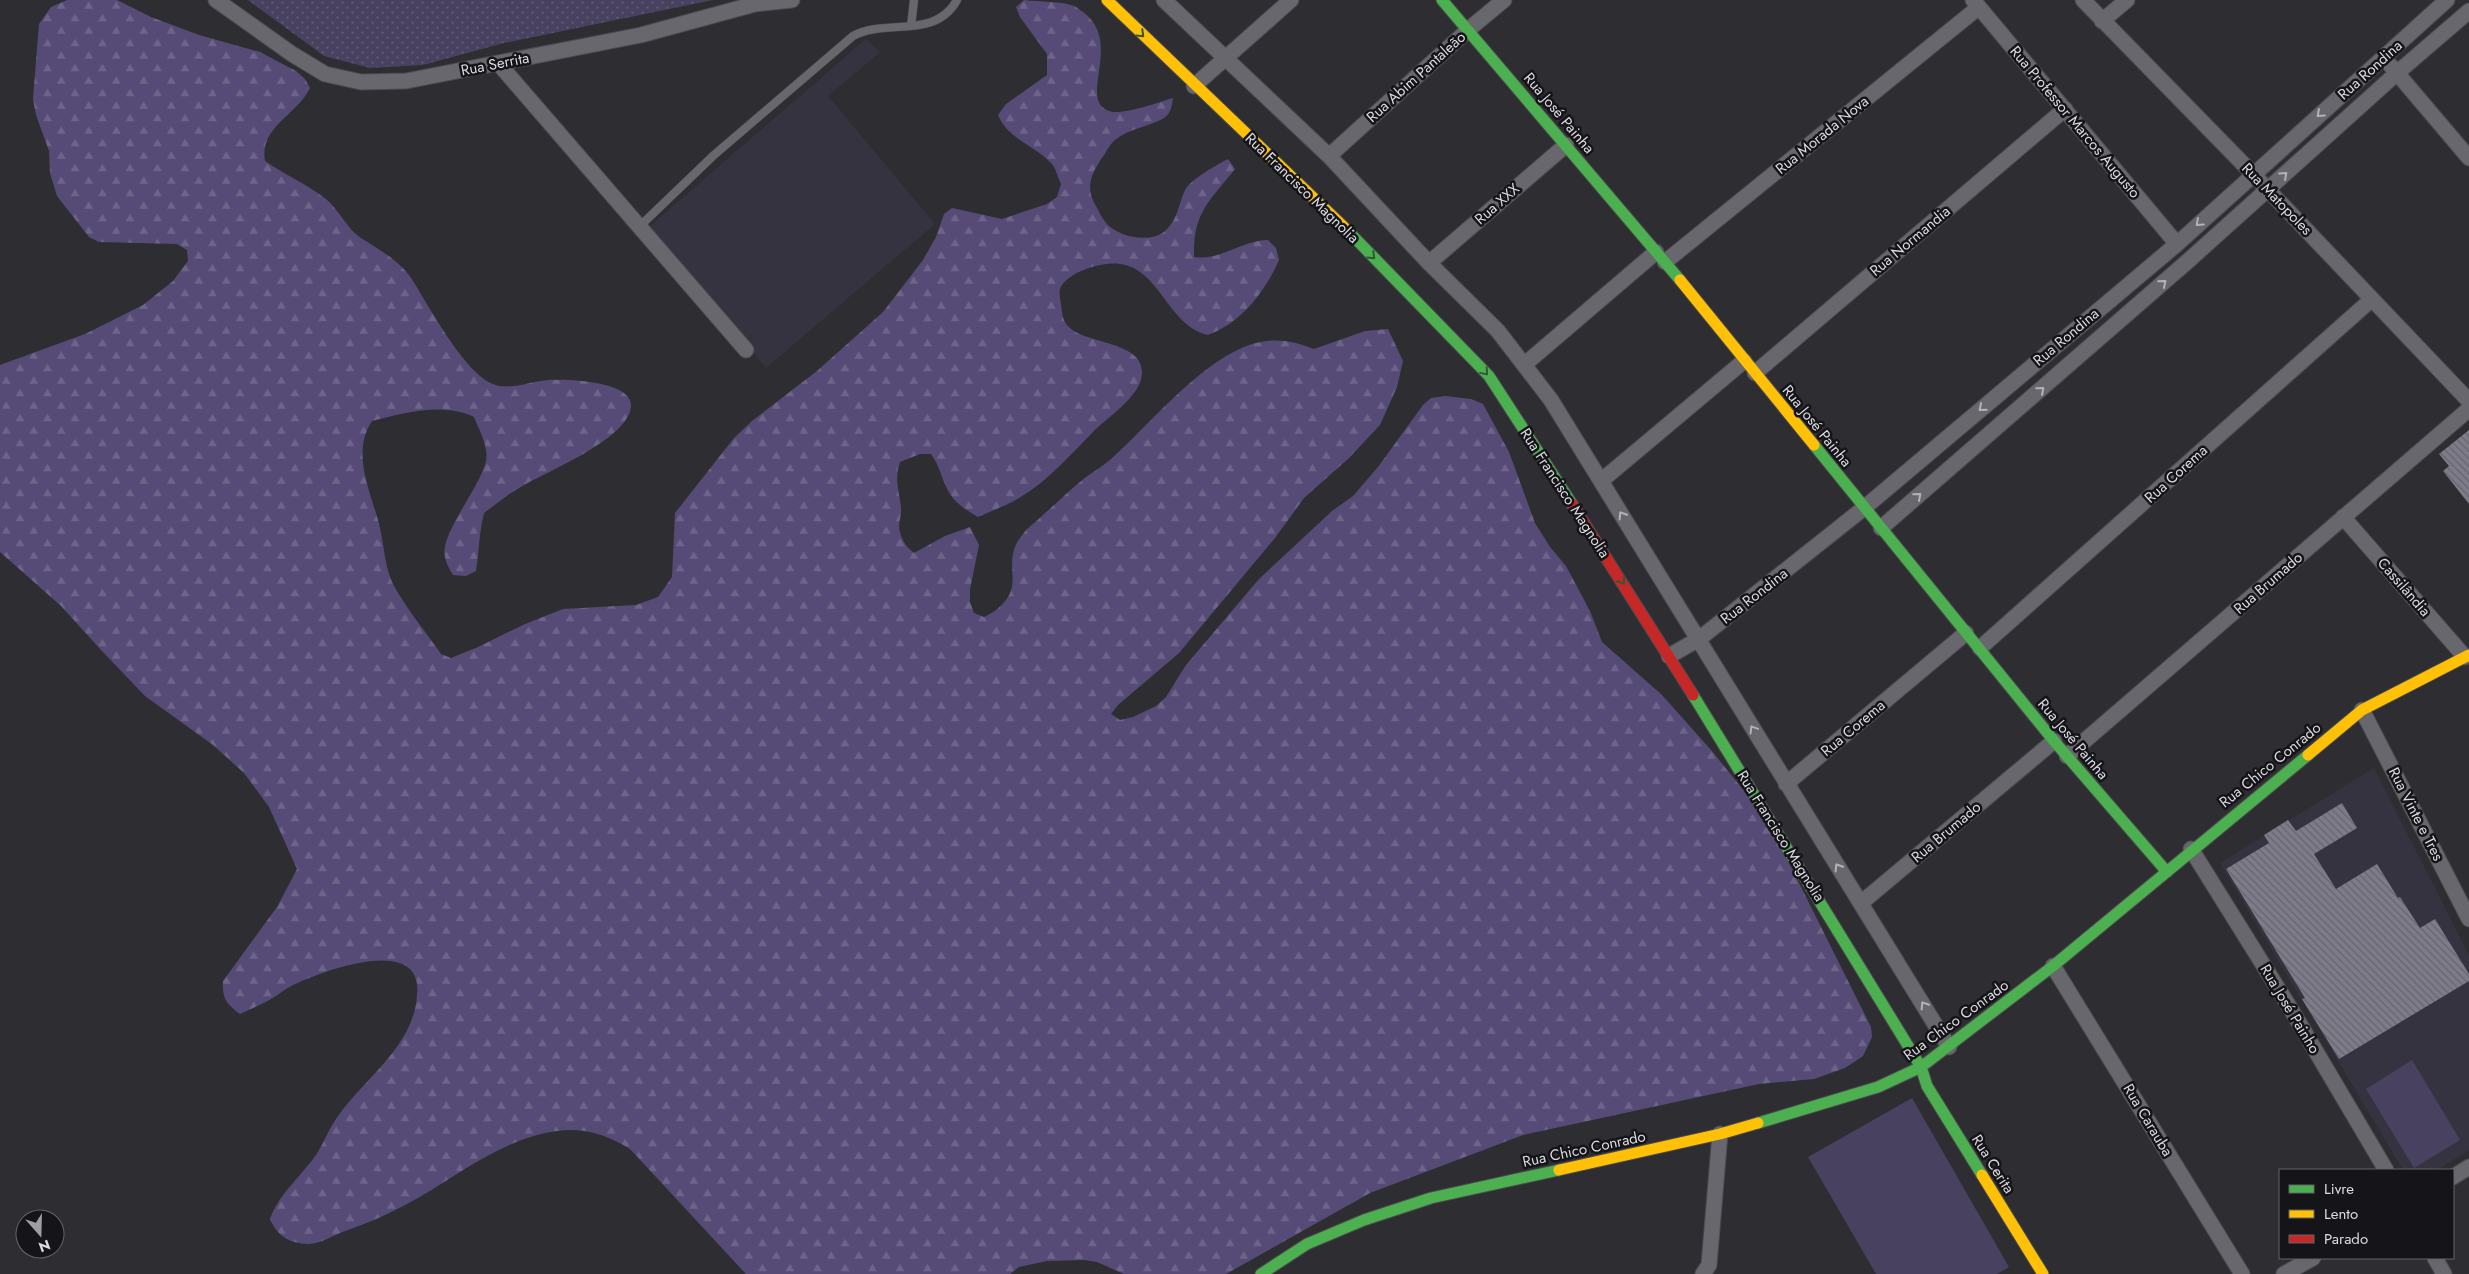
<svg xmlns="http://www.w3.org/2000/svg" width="2469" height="1274" font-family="Jost,sans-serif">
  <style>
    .built { fill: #363341 }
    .green { fill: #484160 }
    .forest { fill: url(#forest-firs) }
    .park { fill: url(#park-dots) }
    .building { fill: url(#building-back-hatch) }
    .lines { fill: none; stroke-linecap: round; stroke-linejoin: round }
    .lane-casing { stroke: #4b4a4d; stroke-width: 9 }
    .street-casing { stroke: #4b4a4d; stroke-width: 17 }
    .fast-casing { stroke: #4b4a4d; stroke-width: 13 }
    .slow-casing { stroke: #4b4a4d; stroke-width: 13 }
    .jam-casing { stroke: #4b4a4d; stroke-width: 13 }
    .lane { stroke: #69676e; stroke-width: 8 }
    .street { stroke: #69676e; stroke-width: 15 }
    .fast { stroke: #4caf50; stroke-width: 11 }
    .slow { stroke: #ffc107; stroke-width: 11 }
    .jam { stroke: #c62828; stroke-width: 11 }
    .oneway { stroke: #2e5a31 }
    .oneway2 { stroke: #b4b2b9 }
    .labels { text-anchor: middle; stroke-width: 5; stroke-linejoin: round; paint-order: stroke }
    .street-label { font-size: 15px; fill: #dcdbe1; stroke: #151418 }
  </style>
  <defs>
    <pattern id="forest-firs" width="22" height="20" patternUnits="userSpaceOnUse" patternTransform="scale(1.25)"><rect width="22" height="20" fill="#564b77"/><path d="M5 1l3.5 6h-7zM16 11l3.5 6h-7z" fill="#6e648a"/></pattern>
    <pattern id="park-dots" width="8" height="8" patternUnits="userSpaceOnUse" patternTransform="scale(1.25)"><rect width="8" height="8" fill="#484160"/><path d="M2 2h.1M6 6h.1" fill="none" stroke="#625c76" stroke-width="1.8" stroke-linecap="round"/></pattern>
    <pattern id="building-back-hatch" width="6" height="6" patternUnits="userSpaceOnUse" patternTransform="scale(1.25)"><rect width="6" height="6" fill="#7e7c89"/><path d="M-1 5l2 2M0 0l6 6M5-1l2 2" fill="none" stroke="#66656d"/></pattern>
  </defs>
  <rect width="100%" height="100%" fill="#2e2d32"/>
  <path class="built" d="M866,39L880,52L828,96L935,224L766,368L650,226Z
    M2374,768L2469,955V1150L2437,1170H2403L2220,863Z"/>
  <path class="green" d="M2412,1060L2460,1140L2414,1168L2366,1089Z
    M1912,1098L2009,1267L1997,1274H1876L1808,1157Z"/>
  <path class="forest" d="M67,0H117L151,17L199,35L260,52L296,71L305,79L310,88C297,115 259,127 265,161C285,175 307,184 326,199C339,210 347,229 361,238C378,249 399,260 411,278C428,304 464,373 493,384C510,391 531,381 549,380C567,379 634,381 631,407C627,440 547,471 521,487C508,494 496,504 484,513C479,533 479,551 476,571L466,576L453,575C450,570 446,563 445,557C439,535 480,488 486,461C489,447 479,430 474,417C443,402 404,413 372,421C350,455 372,493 380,528C384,545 385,568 393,584C406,608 425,631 441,654L451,658L478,647L525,624L563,609L636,605L658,597L672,577L675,513L734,438L752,421L817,371L883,312L923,260L936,237L944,214L952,208L1002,219L1047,204L1057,197L1061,184C1058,178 1056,168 1051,163C1034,145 1008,139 998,115L1006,104L1047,75V54L1020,17L1016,7L1024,0C1038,2 1062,1 1074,6C1077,7 1081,11 1083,12C1124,42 1077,100 1109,111C1122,116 1159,102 1173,98C1172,106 1171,113 1164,118C1149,127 1129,128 1115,140C1111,143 1107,150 1104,155C1092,172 1084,187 1096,206C1099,212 1102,218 1106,223C1118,237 1150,244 1165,231C1180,218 1179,198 1187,187C1194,178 1218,164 1228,159L1235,169C1209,202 1193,212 1194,257C1221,261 1242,240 1268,240L1276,248L1279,260C1265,292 1241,323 1208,335C1168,326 1160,269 1120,264C1104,261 1066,272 1060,289C1059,293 1060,299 1061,304C1062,311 1062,319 1067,325C1083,345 1143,340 1142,373C1142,396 1106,418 1092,433C1069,456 1048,481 1019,498C1006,506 991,511 978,517C968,511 956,504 950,494C942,481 940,466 931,454H920L900,462C894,479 899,490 901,507C902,514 899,520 899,527C900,538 906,547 914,553L945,536L970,527L979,545L970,589V602L974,613L984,617C996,612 1010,600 1012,586C1014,574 1010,562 1014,550C1016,542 1021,537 1026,530C1046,513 1065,494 1086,477C1094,471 1103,466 1111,459C1150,424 1196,367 1244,347C1268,337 1290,339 1314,349L1365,331L1388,329L1403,361L1397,387L1380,425L1349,458L1304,498L1275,538L1179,653L1118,705L1111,714L1120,720L1133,717L1156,706L1166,697L1186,665L1259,579L1332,511L1353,496L1378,467L1423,405L1431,398L1445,396L1471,399L1483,404L1509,452L1535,523L1550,547L1566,566L1590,611L1602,642L1662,695L1711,750L1749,797L1785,855L1871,1027L1872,1037L1863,1056L1845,1068L1814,1079L1759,1084L1523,1135L1370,1193L1226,1274H1124L1097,1262L1084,1260L1047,1261L1019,1267L1010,1274H746L630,1149C613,1138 590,1129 569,1130C513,1132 464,1171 418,1198C395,1211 369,1223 345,1231C334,1235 320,1244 309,1244C289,1243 278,1237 270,1219C280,1192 302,1176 318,1152C324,1142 329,1129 336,1119C363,1079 414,1047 417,995C418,985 417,978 411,970C389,946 318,973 293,985C285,989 278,995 271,999C261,1005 250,1009 240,1014C226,1004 222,998 223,981L277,907L297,869L269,807L244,773L213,745L145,696L101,650L61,606L0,552V365L85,334L143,305L173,281L188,261L187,250L177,244L99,242L89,237L57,196L50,173L49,151L36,115L33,99L39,24L51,7Z"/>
  <path class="park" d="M248,0H713L504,43L423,65L370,68L324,56Z"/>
  <path class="building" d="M2469,430V504L2443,471L2449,466L2439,454Z
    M2342,803L2357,828L2314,854L2336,889L2377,864L2398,898L2400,897L2420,928L2435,919L2469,974V981L2339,1059L2302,999L2305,998L2226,869L2269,843L2264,835L2288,820L2296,831Z"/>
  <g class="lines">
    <g class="lane-casing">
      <path id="lane" d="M911,26L914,0
        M640,226L714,155L853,36C886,18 935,40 957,0"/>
    </g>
    <g class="street-casing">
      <path id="street" d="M216,0L292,54L325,74L361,82L406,81L641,35L755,4L792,0
        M1164,0L1329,156L1429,263L1498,331L1551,400L1949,1047
        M1973,0L2177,244
        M2083,0L2253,174L2469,401
        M2102,21L2127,0
        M498,63L746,350
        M2391,66L2469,158
        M1194,86L1291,0
        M1329,156L1469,29L1504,0
        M1665,262L1979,7
        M1429,263L1566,145
        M1525,364L1656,252
        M1755,373L2065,109
        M1601,481L1744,361
        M2343,517L2465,657
        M1881,528L2188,261L2397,73L2469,11
        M1980,648L2372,299
        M1669,656L1699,639L1864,508L2177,244L2447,0
        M2362,710L2469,919
        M2067,756L2469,409
        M1786,784L1966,633
        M2191,849L2292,1011L2386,1170
        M1861,903L2054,741
        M2053,966L2242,1274
        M2453,1177L2469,1167
        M2435,1258L2444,1274
        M1703,1274L1709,1265L1720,1134
        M2284,1274L2313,1258"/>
    </g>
    <g class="fast-casing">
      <path id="fast" d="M1442,0L1680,280
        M1348,231L1489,376L1572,504
        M1814,445L2054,741L2167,872
        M1693,695L1921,1067L1927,1086L1982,1175
        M1758,1123L1878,1087L1921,1067L2053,966L2308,755
        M1261,1274L1307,1244L1364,1220L1431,1198L1559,1170"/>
    </g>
    <g class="slow-casing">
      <path id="slow" d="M1107,0L1348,231
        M1680,280L1814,445
        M2308,755L2362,710L2469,655
        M1559,1170L1720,1134L1758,1123
        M1982,1175L2043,1274"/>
    </g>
    <g class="jam-casing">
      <path id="jam" d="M1572,504L1693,695"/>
    </g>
    <use href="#lane" class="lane"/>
    <use href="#street" class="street"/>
    <use href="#fast" class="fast"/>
    <use href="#slow" class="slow"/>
    <use href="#jam" class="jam"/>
  </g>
  <defs><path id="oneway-chevron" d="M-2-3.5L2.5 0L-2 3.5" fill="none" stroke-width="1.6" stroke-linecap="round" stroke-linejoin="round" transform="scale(1.25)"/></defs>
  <g class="oneway">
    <use href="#oneway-chevron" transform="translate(1141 34) rotate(44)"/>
    <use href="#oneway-chevron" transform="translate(1372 256) rotate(44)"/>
    <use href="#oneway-chevron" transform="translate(1485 372) rotate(50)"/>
    <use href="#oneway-chevron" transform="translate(1622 581) rotate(57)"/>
  </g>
  <g class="oneway2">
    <use href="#oneway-chevron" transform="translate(2320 114) rotate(138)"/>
    <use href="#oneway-chevron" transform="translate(2284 175) rotate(-42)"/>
    <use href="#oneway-chevron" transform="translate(2199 223) rotate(138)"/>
    <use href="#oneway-chevron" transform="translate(2163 283) rotate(-41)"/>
    <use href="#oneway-chevron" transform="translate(2041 390) rotate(-41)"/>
    <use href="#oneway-chevron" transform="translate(1982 408) rotate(140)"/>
    <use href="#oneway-chevron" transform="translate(1918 496) rotate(-41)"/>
    <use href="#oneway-chevron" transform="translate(1622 515) rotate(-122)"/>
    <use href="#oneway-chevron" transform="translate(1753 729) rotate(-121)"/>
    <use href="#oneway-chevron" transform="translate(1838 867) rotate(-122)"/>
    <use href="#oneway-chevron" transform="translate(1924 1005) rotate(-122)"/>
  </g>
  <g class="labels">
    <g class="street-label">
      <text transform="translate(495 64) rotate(-11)" y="5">Rua Serrita</text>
      <text transform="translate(2370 70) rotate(-42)" y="5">Rua Rondina</text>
      <text transform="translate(1416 77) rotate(-42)" y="5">Rua Abim Pantaleão</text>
      <text transform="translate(1559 113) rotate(50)" y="5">Rua José Painha</text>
      <text transform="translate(2075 122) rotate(50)" y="5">Rua Professor Marcos Augusto</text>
      <text transform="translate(1822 135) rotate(-39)" y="5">Rua Morada Nova</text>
      <text transform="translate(1302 188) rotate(44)" y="5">Rua Francisco Magnolia</text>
      <text transform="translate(2277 199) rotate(46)" y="5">Rua Matopoles</text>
      <text transform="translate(1497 204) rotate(-41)" y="5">Rua XXX</text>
      <text transform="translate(1910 241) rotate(-40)" y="5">Rua Normandia</text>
      <text transform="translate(2066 337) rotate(-40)" y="5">Rua Rondina</text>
      <text transform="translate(1817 426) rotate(51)" y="5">Rua José Painha</text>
      <text transform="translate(2176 474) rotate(-42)" y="5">Rua Corema</text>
      <text transform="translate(1565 493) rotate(57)" y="5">Rua Francisco Magnolia</text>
      <text transform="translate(2268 583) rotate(-41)" y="5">Rua Brumado</text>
      <text transform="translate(2404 587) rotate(49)" y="5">Cassilândia</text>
      <text transform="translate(1754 596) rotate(-38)" y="5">Rua Rondina</text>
      <text transform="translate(1853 728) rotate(-40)" y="5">Rua Corema</text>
      <text transform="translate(2073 739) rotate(50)" y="5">Rua José Painha</text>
      <text transform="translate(2270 765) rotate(-39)" y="5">Rua Chico Conrado</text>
      <text transform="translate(2416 814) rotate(63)" y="5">Rua Vinte e Tres</text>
      <text transform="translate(1946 832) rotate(-40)" y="5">Rua Brumado</text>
      <text transform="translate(1781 836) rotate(58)" y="5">Rua Francisco Magnolia</text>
      <text transform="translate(2290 1009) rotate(59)" y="5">Rua José Painho</text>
      <text transform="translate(1956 1020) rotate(-36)" y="5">Rua Chico Conrado</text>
      <text transform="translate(2148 1120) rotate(59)" y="5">Rua Carauba</text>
      <text transform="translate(1584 1149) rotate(-12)" y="5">Rua Chico Conrado</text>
      <text transform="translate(1993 1164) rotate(58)" y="5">Rua Cerita</text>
    </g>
  </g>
  <rect x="2279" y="1169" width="175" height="90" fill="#151418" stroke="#656468"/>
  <rect x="2289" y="1185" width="25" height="8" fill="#4caf50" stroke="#656468"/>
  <text x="2324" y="1194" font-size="15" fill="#dcdbe1">Livre</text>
  <rect x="2289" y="1210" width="25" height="8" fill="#ffc107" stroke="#656468"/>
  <text x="2324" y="1219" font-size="15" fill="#dcdbe1">Lento</text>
  <rect x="2289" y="1235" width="25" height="8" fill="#c62828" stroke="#656468"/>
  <text x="2324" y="1244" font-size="15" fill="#dcdbe1">Parado</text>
  <g transform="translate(40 1234) rotate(160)"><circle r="24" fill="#151418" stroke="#656468"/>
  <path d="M0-4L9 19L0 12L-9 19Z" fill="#9f9ea4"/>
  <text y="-8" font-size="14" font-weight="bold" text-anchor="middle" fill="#dcdbe1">N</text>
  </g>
</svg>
